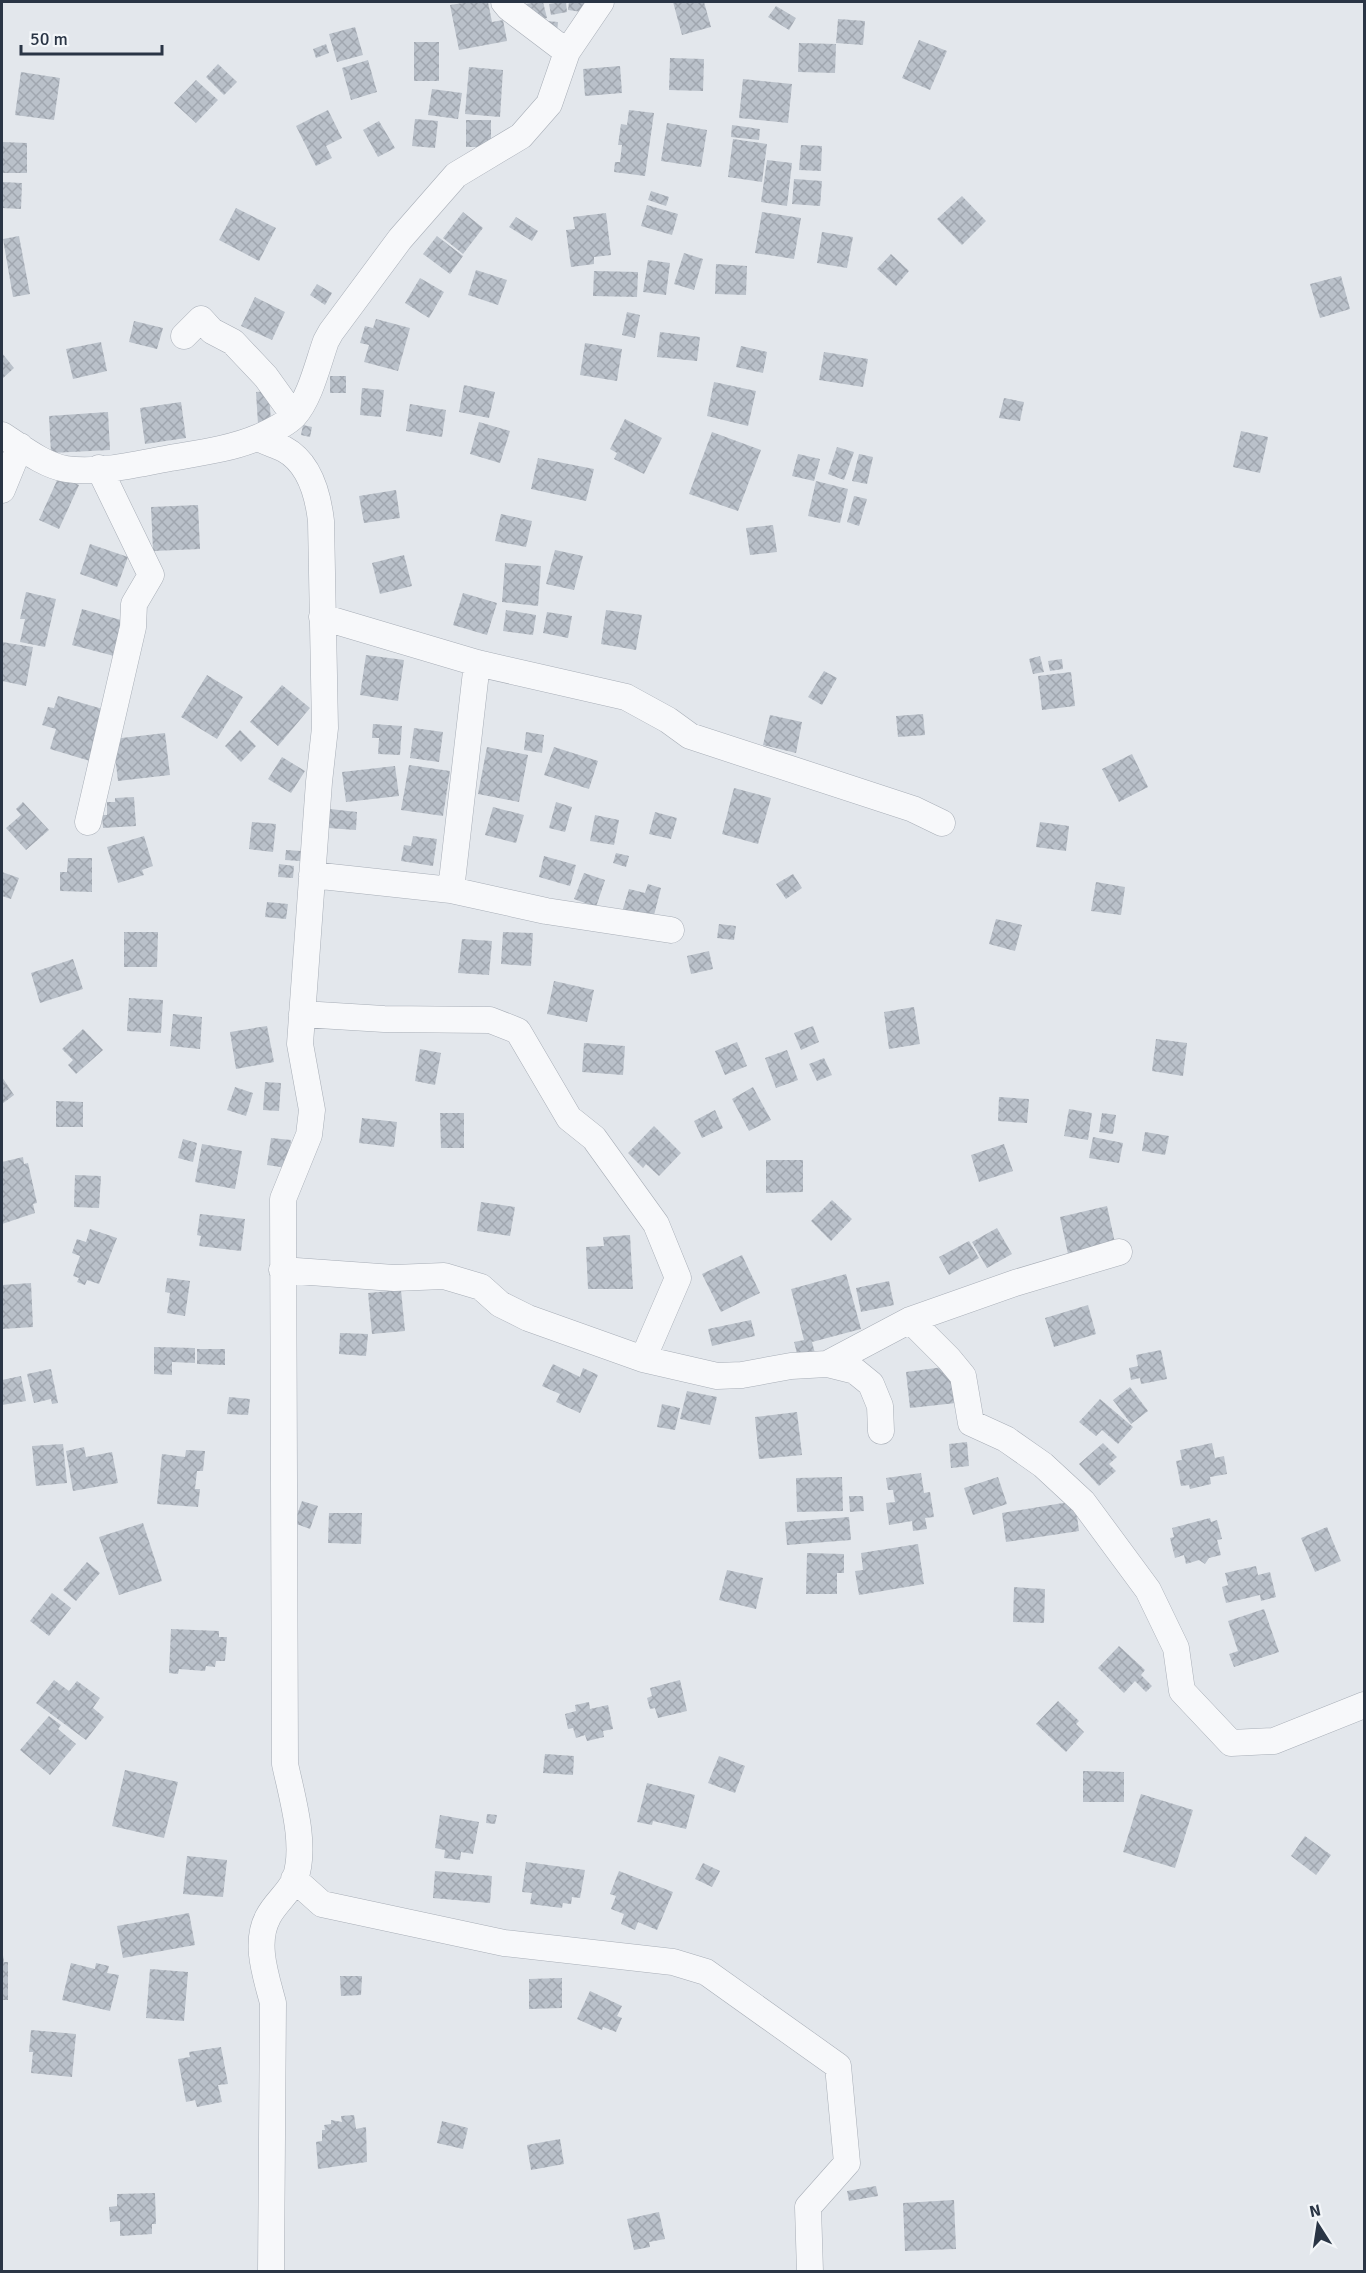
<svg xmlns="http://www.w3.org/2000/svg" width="1366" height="2273" font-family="Signika,sans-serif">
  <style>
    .building { fill: url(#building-cross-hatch) }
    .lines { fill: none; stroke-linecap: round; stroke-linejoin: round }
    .minor-casing { stroke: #a8aeb7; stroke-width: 27 }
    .minor { stroke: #f7f8fa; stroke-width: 26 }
  </style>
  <defs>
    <pattern id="building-cross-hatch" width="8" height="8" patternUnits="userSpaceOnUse" patternTransform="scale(1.5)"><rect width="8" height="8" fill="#bac1ca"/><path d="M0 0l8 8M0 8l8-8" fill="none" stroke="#a0a6af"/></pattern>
  </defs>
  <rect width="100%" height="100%" fill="#e3e7ec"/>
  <path class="building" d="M469,2H488L492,22L503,20L507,41L459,50L450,5Z
    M538,2H543L547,18L531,22L526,4Z
    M562,2H566L567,12L551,15L549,4Z
    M569,2L584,3L582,12L568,10Z
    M673,2H704L711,27L682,35Z
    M776,6L796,18L789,30L768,17Z
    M838,19L865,21L863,45L836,43Z
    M547,21L558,22L557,33L546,31Z
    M355,27L363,55L337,62L329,34Z
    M919,40L947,51L930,90L902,78Z
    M414,42H439V81H414Z
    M799,43L836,44L835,73L798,72Z
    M326,44L329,53L316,58L313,49Z
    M670,58L704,59L703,91L669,90Z
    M368,60L377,92L351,100L342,68Z
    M218,64L237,82L224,95L206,77Z
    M620,66L622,93L585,96L583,69Z
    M469,67L503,70L500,117L465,114Z
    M21,72L60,78L54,120L15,115Z
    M743,79L792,84L788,123L739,118Z
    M196,80L218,100L196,123L174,103Z
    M432,89L462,93L458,119L428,115Z
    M328,110L342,138L326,146L332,158L316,166L296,126Z
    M629,110L654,113L645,176L614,172L615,162H620L622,145H618L621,124L627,125Z
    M415,119L438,121L435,148L412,146Z
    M466,120H491V147H466Z
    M379,121L395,148L378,157L363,130Z
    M667,123L707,130L701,167L661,161Z
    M732,125L760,129L759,140L731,137Z
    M733,139L767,144L762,182L728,177Z
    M2,142L27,143V173H2Z
    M801,145L822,146L821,171L799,170Z
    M767,160L792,163L787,206L761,202Z
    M794,179L822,181L820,206L792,204Z
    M2,182L22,183L21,209L2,208Z
    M651,191L669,197L666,206L648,200Z
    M962,196L986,221L962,245L937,219Z
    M647,205L678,214L672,235L641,226Z
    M236,208L276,228L259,261L219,240Z
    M463,212L483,228L463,254L443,238Z
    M762,212L801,218L794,259L755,253Z
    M606,213L611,255L594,257V264L571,267L566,230L575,229L573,217Z
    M516,217L538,231L532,241L509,227Z
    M822,232L853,237L847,268L817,263Z
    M19,236L30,294L13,297L3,239Z
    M437,236L463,256L450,274L423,254Z
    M684,253L703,259L694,290L674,284Z
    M891,254L909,271L896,286L877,269Z
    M648,260L670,263L666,295L643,292Z
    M716,264L747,266L746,295L715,294Z
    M476,270L507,280L498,305L468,295Z
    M594,271L638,272L637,297L593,296Z
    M1341,276L1350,309L1320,318L1310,284Z
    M420,278L444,292L429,318L405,303Z
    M317,284L332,293L325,305L310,295Z
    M255,297L285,312L272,340L241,326Z
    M627,312L640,315L635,338L622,335Z
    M376,319L410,328L398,371L364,362L369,345L360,343L365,326L373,328Z
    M134,321L163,328L157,349L129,342Z
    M660,332L700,337L697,361L657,357Z
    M101,342L107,371L73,379L66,349Z
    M585,343L622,349L617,381L580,375Z
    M741,346L767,352L763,373L736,367Z
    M824,352L868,359L863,387L819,380Z
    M2,353L14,368L2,379Z
    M330,376H346V393H330Z
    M714,382L756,391L748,426L707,416Z
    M464,385L495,392L489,418L459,412Z
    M362,388L384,390L381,417L360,415Z
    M269,391L271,423L258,424L256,392Z
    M1004,398L1024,402L1020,421L999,418Z
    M181,402L186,438L145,444L140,408Z
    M410,404L446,410L442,437L406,431Z
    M108,412L110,450L51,453L49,416Z
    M625,419L662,438L644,474L614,459L617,453L610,449Z
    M479,422L510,431L500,463L470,454Z
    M303,425L312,427L310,437L301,435Z
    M1241,431L1268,437L1260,473L1233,467Z
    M712,432L761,450L738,511L689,494Z
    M837,447L854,452L844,480L828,474Z
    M798,454L820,459L814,481L792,476Z
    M859,454L873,457L867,484L852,481Z
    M538,458L594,469L586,501L531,489Z
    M59,476L79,485L59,529L39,520Z
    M816,481L848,489L840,523L808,516Z
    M396,490L400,518L364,523L359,496Z
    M854,496L867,499L859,526L847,522Z
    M198,505L200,549L153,551L151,507Z
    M501,514L532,521L526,547L495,541Z
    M773,525L777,552L750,555L746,528Z
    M90,544L128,557L117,587L80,574Z
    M555,550L583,556L574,590L546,584Z
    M404,555L412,586L380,594L372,563Z
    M505,563L541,566L538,606L502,602Z
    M26,592L56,599L45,647L20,642L25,619H20Z
    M463,593L497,603L487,635L453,625Z
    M82,609L128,622L118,657L72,645Z
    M506,610L536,615L533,635L503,631Z
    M606,610L642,615L636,650L601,644Z
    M547,612L572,616L568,638L543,633Z
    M2,642L33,647L26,686L2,681Z
    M366,655L404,660L398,701L360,695Z
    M1040,656L1044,672L1033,674L1029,659Z
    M1062,659L1063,669L1050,671L1048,661Z
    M824,671L837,678L822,705L808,697Z
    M1071,672L1075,706L1042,710L1038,676Z
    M207,675L243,697L217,739L181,717Z
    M282,685L310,708L278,746L250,722Z
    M58,696L106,710L90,761L50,749L56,729L42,725L48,707L54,708Z
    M923,714L925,735L898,737L896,716Z
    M770,715L802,722L796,753L763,745Z
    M373,724L402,726L400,755L378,754L379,738H372Z
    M414,728L443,732L439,762L410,758Z
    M240,730L256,746L241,762L225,746Z
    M526,732L544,735L542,753L524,750Z
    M165,733L170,775L118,781L113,739Z
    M487,747L528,755L519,802L478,794Z
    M554,747L598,761L589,789L544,775Z
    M1132,754L1148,787L1119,802L1102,769Z
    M282,757L305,771L291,793L268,779Z
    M409,765L450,771L443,816L401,810Z
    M395,766L399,796L346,802L342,772Z
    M734,788L771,798L758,844L722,834Z
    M134,797L136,826L103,828L102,815H107V802H115V798Z
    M23,802L49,830L26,850L6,828L21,815L16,809Z
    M556,802L572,807L565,832L549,828Z
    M493,807L524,815L516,843L485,835Z
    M330,809L357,812L356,830L328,828Z
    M655,812L677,818L671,839L649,834Z
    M595,815L619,820L614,845L590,841Z
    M252,822L276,824L273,852L249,849Z
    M1040,822L1069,826L1066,851L1036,847Z
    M144,836L153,866L142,870L144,875L118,883L107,847Z
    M413,836L437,839L433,866L401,861L404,845L411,846Z
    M286,850L301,851L300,861L285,860Z
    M616,853L629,856L626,867L613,863Z
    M544,856L576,865L570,886L539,877Z
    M68,858H92V892L60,891V872H67Z
    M279,864L294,866L293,878L278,877Z
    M2,872L19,878L11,899L2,896Z
    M584,873L605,880L596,907L574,899Z
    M793,874L802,888L786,899L776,884Z
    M1096,882L1125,887L1121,915L1091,911Z
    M648,884L661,888L652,923L621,915L629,889L645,893Z
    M267,902L288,904L286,919L265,917Z
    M996,919L1022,925L1015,951L989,944Z
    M719,924L736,926L734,940L717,938Z
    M124,932H158L157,967H124Z
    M503,932L533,933L531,966L501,964Z
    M462,939L492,941L489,975L458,973Z
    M709,951L713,969L691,974L687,956Z
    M73,959L83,989L40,1003L31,973Z
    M554,981L594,990L587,1022L547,1014Z
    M129,998L163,1000L161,1033L127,1031Z
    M914,1007L920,1044L889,1049L884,1012Z
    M173,1014L202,1017L200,1049L170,1046Z
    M267,1026L274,1062L236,1069L230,1032Z
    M813,1026L819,1042L801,1050L794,1033Z
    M83,1029L103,1050L76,1074L68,1065L73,1060L62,1049Z
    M1156,1039L1187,1043L1183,1076L1152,1071Z
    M737,1042L747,1066L725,1075L715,1051Z
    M584,1043L625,1046L623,1075L582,1072Z
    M420,1049L441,1053L435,1085L415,1081Z
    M787,1050L798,1080L776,1088L765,1058Z
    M824,1058L832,1075L817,1081L809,1064Z
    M2,1077L14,1095L2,1104Z
    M265,1082L281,1083L279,1111L263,1110Z
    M235,1087L253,1093L246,1116L227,1110Z
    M753,1087L771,1120L749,1131L732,1099Z
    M999,1097L1029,1099L1027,1123L998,1121Z
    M56,1101L83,1102V1127H56Z
    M1069,1109L1092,1113L1088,1140L1064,1136Z
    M715,1110L723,1128L702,1138L694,1121Z
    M440,1113H464V1148H441Z
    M1102,1113L1116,1115L1113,1134L1099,1132Z
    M362,1118L397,1122L394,1147L359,1143Z
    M654,1126L681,1153L659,1176L646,1164L643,1168L628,1153Z
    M1145,1132L1169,1136L1165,1155L1142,1151Z
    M1093,1137L1123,1143L1119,1163L1089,1158Z
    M271,1138L291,1140L287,1168L267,1165Z
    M183,1139L197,1143L193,1162L178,1158Z
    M202,1144L242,1151L235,1189L195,1182Z
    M1004,1144L1013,1171L979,1182L971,1155Z
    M23,1157L24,1164L28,1163L37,1203L33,1204L35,1213L2,1224V1162Z
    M766,1160H803V1192L766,1193Z
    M75,1175L101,1176L99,1208L74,1207Z
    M832,1200L852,1219L831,1241L811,1221Z
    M481,1202L515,1207L510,1236L477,1231Z
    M1107,1206L1115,1243L1068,1254L1060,1217Z
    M200,1214L245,1219L241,1251L199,1246L201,1236L197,1235Z
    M997,1228L1012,1254L987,1268L972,1242Z
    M90,1229L117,1238L99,1284L87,1280L85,1285L77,1282L79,1278L73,1276L80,1256L72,1253L77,1239L86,1242Z
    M630,1235L633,1289H588L586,1247L604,1246L603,1237Z
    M969,1241L979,1258L949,1275L939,1257Z
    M742,1255L760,1293L721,1312L702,1274Z
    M846,1274L861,1329L812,1342L815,1353L798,1357L794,1342L804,1340L791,1289Z
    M167,1278L190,1281L185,1316L167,1313L170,1293L165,1292Z
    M889,1281L894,1305L861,1312L856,1288Z
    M31,1283L33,1327L2,1329V1285Z
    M401,1290L405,1331L372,1334L368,1293Z
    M1088,1305L1096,1334L1054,1347L1045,1318Z
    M751,1320L755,1336L712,1346L708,1329Z
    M340,1333L368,1334L366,1356L339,1354Z
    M154,1347L195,1348V1363L172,1362V1375L154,1374Z
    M197,1349H225V1365L197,1364Z
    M1161,1350L1167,1379L1141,1384L1140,1378L1131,1380L1129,1368L1138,1366L1136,1355Z
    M553,1364L580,1377L583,1368L598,1375L580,1413L556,1402L560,1394L542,1386Z
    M951,1366L956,1403L910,1408L906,1372Z
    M51,1369L58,1403L52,1404L51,1399L34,1403L27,1374Z
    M21,1376L26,1401L2,1405V1380Z
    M1130,1387L1148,1411L1131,1424L1113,1400Z
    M687,1391L717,1397L710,1425L680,1419Z
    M229,1397L250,1399L248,1415L227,1414Z
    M1100,1399L1133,1427L1118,1444L1102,1430L1096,1436L1079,1422Z
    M662,1404L680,1408L675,1430L657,1427Z
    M797,1412L802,1455L759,1459L755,1417Z
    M967,1442L969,1466L951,1468L949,1444Z
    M1103,1443L1117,1457L1109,1464L1116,1471L1099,1486L1079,1464Z
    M1212,1443L1215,1458L1224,1456L1227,1474L1210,1477L1211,1484L1190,1489L1189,1485L1181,1486L1176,1461L1182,1460L1180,1450Z
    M63,1444L67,1483L36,1486L32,1446Z
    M84,1447L86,1457L112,1452L118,1483L73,1491L66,1451Z
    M186,1450L205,1451L203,1471H197L195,1489H200L198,1507L157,1504L162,1454L185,1457Z
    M921,1473L924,1493L930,1492L934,1517L925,1518L927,1529L913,1531L912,1521L889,1525L886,1503L895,1502L893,1490H888L886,1478Z
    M842,1477L843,1511L797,1512L796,1478Z
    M998,1477L1007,1504L973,1515L964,1488Z
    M849,1496H863L864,1511L850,1512Z
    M302,1501L318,1506L310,1529L294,1523Z
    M1075,1501L1079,1531L1006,1542L1002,1513Z
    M329,1513H362L361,1544L328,1543Z
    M849,1517L851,1540L787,1545L785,1522Z
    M1210,1518L1211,1522L1217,1520L1222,1539L1217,1540L1221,1555L1209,1558L1205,1564L1199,1560L1186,1564L1184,1555L1175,1558L1170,1538L1174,1537L1172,1528Z
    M143,1523L162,1581L119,1595L99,1537Z
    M1327,1527L1341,1561L1315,1572L1301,1538Z
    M918,1544L924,1584L859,1595L855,1571L863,1570L861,1553Z
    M807,1553L844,1554V1573H837V1594H806Z
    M87,1562L100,1573L76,1601L63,1590Z
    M1256,1566L1258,1575L1270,1572L1276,1597L1261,1601L1260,1595L1226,1603L1222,1587L1228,1585L1225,1573Z
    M727,1570L763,1578L756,1609L719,1600Z
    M1014,1587L1045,1589L1044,1623L1013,1622Z
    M52,1593L71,1608L49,1636L30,1621Z
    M1264,1609L1279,1652L1234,1667L1229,1654L1238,1651L1228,1621Z
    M171,1629L219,1631V1637H227L225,1661H216L215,1667L206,1666L205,1671L179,1669L178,1674L169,1673Z
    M1119,1646L1145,1670L1141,1675L1152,1686L1146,1692L1135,1681L1124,1693L1098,1668Z
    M54,1680L69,1691L77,1681L100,1698L93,1708L104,1717L86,1740L36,1703Z
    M680,1680L687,1711L658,1718L655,1708L650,1709L647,1698L652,1696L650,1688Z
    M1058,1701L1079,1721L1076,1724L1084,1732L1066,1752L1036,1724Z
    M589,1702L590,1709L608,1705L613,1729L603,1731L604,1737L587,1741L585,1735L576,1738L573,1728L568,1729L565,1714L576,1711L575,1705Z
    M49,1716L61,1725L58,1729L76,1744L50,1775L20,1750Z
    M545,1754L574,1756L573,1775L543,1773Z
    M719,1756L745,1766L735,1793L708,1783Z
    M125,1770L178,1782L164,1838L112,1826Z
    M1083,1771L1124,1772V1802H1083Z
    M647,1783L695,1795L686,1829L653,1821L652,1825L637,1822Z
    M1141,1794L1193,1810L1175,1868L1123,1852Z
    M487,1814L497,1815L495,1824L486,1823Z
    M440,1815L479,1822L473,1854L461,1852L460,1860L444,1858L445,1850L435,1848Z
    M1305,1836L1331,1855L1316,1875L1291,1856Z
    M187,1856L227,1860L223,1897L183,1894Z
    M526,1862L585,1870L580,1898L572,1897L571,1904L563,1903L562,1908L530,1904L532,1893L522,1892Z
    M703,1863L720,1871L712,1887L695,1879Z
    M435,1871L492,1876L490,1903L433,1898Z
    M619,1871L673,1892L657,1930L638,1922L635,1930L621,1924L624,1914L611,1909L616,1896L610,1894Z
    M189,1913L195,1945L123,1958L117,1926Z
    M2,1955H3L4,1962H8V2000H2Z
    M71,1963L95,1969L96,1963L109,1966L107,1973L119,1975L110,2011L62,2000Z
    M150,1969L188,1972L184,2021L146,2018Z
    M340,1976H362L361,1995L341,1996Z
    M562,1978V2008L529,2009V1979Z
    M590,1991L622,2006L617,2016L622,2018L616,2032L603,2027L602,2030L577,2019Z
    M31,2030L76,2034L72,2077L31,2073L33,2052H29Z
    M221,2047L228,2084L218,2085L222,2102L197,2107L195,2100L186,2102L178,2059L190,2057L189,2052Z
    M354,2115L356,2129L366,2127L367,2162L318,2169L316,2142L322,2141V2130H325L324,2125L331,2124V2120L342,2122L341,2116Z
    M442,2121L468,2128L463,2149L437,2143Z
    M560,2139L564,2164L531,2170L527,2145Z
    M876,2186L878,2196L849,2201L847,2191Z
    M155,2193L156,2224H152V2234L120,2236V2221L110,2222L109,2207L117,2206V2194Z
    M954,2200L956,2249L905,2251L903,2203Z
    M659,2212L665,2239L649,2242L650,2247L634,2250L627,2219Z"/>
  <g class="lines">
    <g class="minor-casing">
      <path id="minor" d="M504,2L509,8L567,52
        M184,336L201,319L212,331L233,342L266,377L294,416
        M2,435C21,447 43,465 66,469C97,474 139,464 170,458C199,453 231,449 259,437C270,432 285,425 294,416C310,399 318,363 326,341L331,332L400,239L456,175L521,136L549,104L567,52L601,2
        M258,438C266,442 275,445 284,449C310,463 318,495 321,521L325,728L319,782L300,1044L312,1110L309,1135L283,1199L285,1764C292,1797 307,1846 295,1879C289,1893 275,1903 268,1917C254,1943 266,1976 273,2003L271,2272
        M2,490L20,446
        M322,617L477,663L626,697L668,720L690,736L913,809L942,823
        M88,822L133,627L134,604L151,575L99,468
        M312,875L451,890L546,911L671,930
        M451,890L477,663
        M302,1014L384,1019L490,1020L518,1031L569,1118L594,1138L656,1224L678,1278L643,1359
        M282,1270L394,1278L444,1276L481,1287L500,1304L528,1318L643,1359L717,1376L742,1375L791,1366L827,1364L855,1371L871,1384L880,1406L881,1431
        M910,1320L949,1359L963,1376L971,1423L1006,1439L1043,1465L1083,1502L1148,1590L1176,1648L1182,1691L1231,1743L1274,1741L1364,1705
        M827,1364L910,1320L1015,1283L1119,1252
        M294,1879L322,1904L504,1943L673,1962L706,1972L838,2066L847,2163L808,2207L810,2272"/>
    </g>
    <use href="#minor" class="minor"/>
  </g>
  <rect width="1366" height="2273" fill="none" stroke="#2a3545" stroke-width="6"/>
  <g transform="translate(1318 2225) rotate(348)" stroke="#f3f6f9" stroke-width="4.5" paint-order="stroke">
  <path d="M0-4.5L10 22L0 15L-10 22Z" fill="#2a3545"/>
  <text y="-9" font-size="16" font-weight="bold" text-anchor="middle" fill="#2a3545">N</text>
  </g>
  <path d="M21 45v9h141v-9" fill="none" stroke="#2a3545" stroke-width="3"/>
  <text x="30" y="45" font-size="18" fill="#2a3545" stroke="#f3f6f9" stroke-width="4.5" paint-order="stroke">50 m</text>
</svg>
